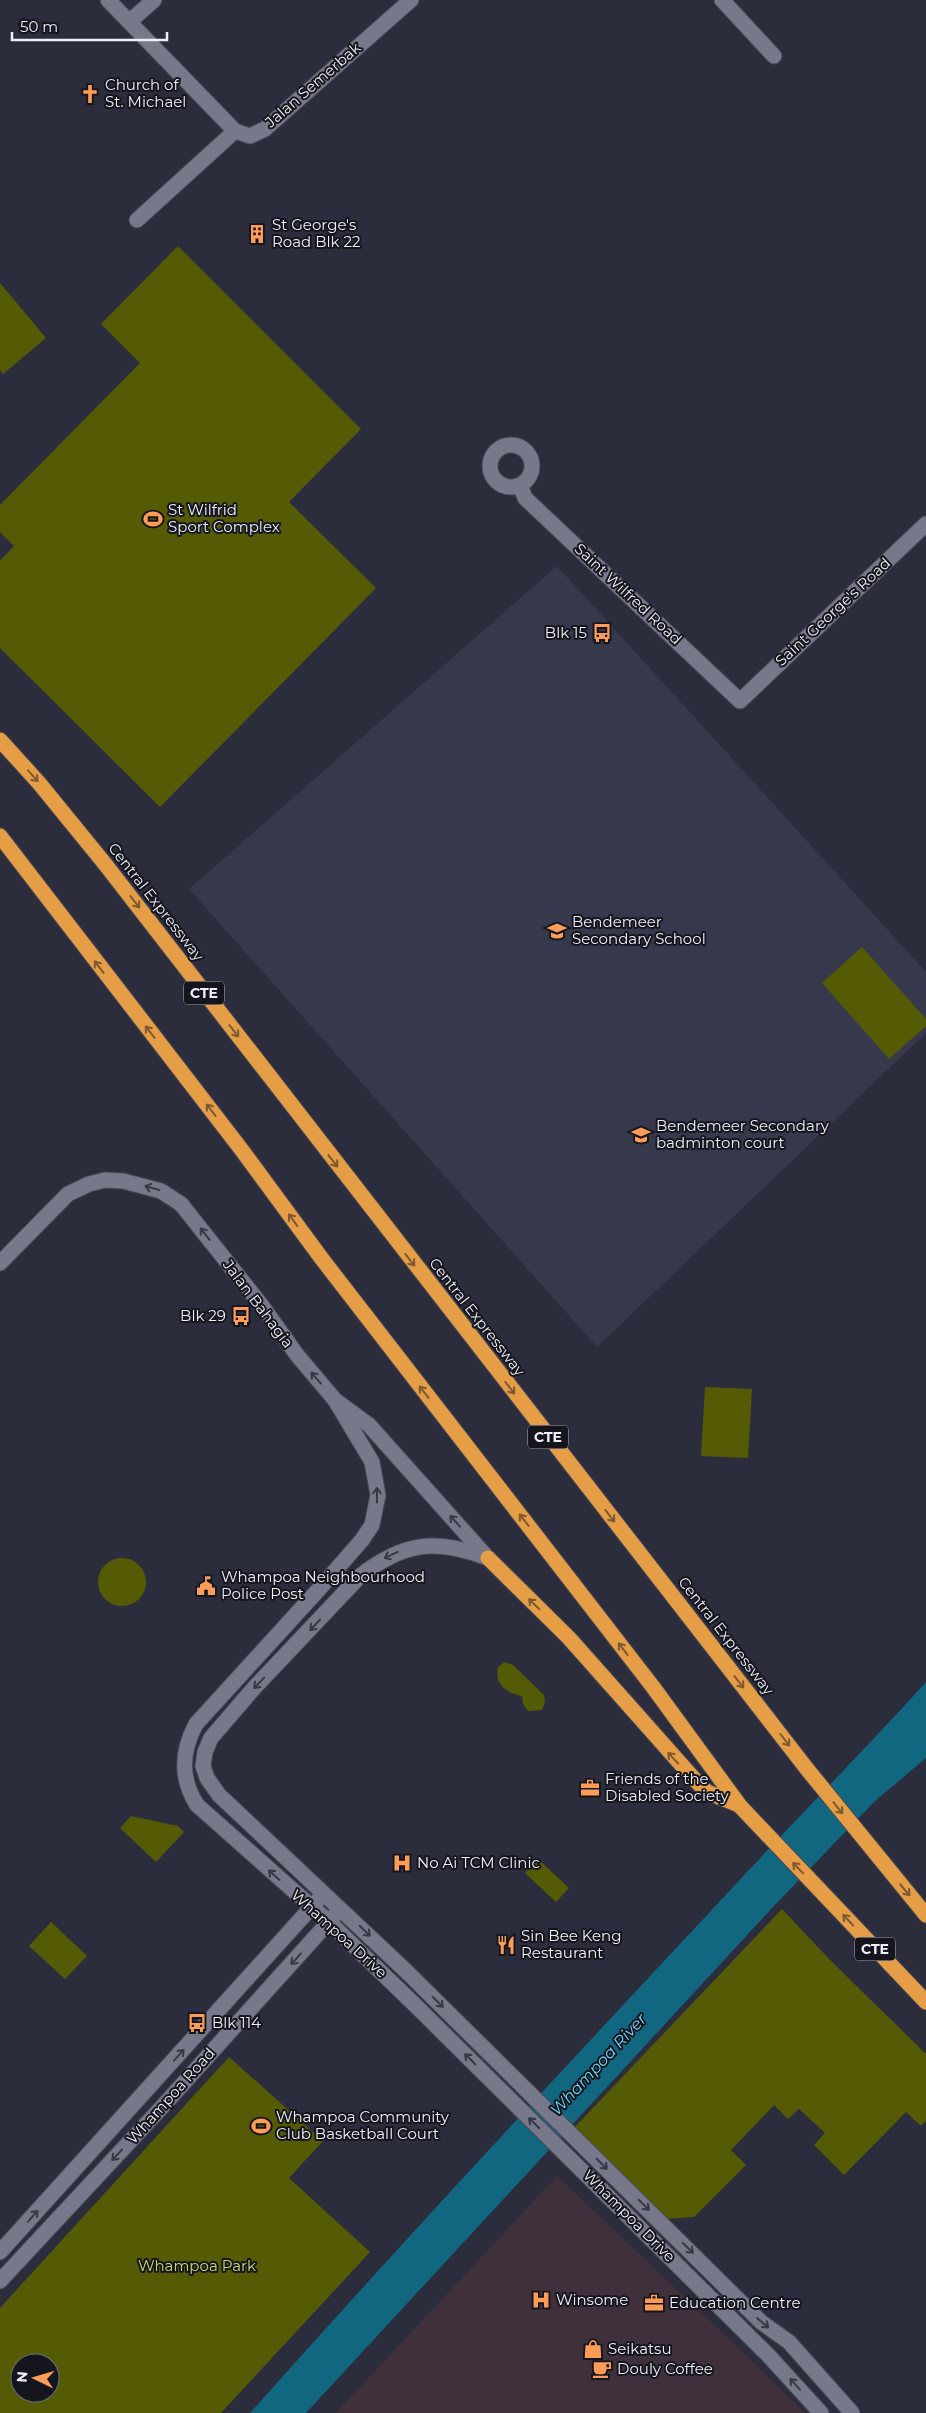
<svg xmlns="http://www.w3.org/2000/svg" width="926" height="2413" font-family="Montserrat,sans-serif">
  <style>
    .commercial { fill: #40303c }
    .built { fill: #36384c }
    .green { fill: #555b05; fill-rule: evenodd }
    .water { fill: #126780 }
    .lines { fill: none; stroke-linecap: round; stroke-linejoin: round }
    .minor-casing { stroke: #484956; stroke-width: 17 }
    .highway-casing { stroke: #484956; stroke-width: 17 }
    .minor { stroke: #77798b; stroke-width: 15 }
    .highway { stroke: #e59e45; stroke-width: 15 }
    .oneway { stroke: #7d5a31 }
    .oneway2 { stroke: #373944 }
    .labels { text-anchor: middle; stroke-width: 4; stroke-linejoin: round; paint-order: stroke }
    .shield { fill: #15161d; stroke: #adaeb7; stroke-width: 1 }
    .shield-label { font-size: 14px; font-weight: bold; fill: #eeeff9 }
    .poi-label { font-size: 15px; fill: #eeeff9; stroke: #15161d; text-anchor: start }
    .street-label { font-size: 15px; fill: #eeeff9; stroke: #15161d }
    .park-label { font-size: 15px; fill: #cdd86a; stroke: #15161d }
    .water-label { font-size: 16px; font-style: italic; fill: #6fd5f9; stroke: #15161d }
  </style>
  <rect width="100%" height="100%" fill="#2c2d3c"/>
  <path class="commercial" d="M557,2176L745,2354L804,2413H336Z"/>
  <path class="built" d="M557,566L926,972V1033L597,1347L189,889Z"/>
  <path class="green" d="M178,246L361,429L289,502L376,588L160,807L0,648V561L14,546L0,532V505L140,363L101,324Z
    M0,283L46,338L3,374L0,370Z
    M862,947L926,1019V1026L889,1059L822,983Z
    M705,1387L752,1389L748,1458L701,1456Z
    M98 1582a24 24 0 1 1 48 0a24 24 0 1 1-48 0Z
    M504,1662L513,1665L544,1695L545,1702L542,1710L528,1711L523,1704L522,1696C506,1693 494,1684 498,1667Z
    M131,1816L178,1826L184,1832L156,1862L120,1828Z
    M538,1859L569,1888L556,1902L525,1873Z
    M782,1909L830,1960L926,2054V2120L921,2126L906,2112L844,2175L814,2145L825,2133L799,2109L788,2119L774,2105L731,2150L746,2165L694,2217L665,2219L572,2130Z
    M51,1922L87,1956L65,1979L29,1946Z
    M229,2057L323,2141L289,2178L370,2252L221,2413H0V2308ZM20,2363H50V2393H20Z"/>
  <path class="water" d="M926,1682V1758L875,1801L774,1906L306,2413H250C413,2230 581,2050 748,1871C807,1808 868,1746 926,1682Z"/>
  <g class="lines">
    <g class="minor-casing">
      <path id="minor" d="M108,0L235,131L250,136L265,129L411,0
        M722,0L774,56
        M129,22L154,0
        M137,220L235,131
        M490 466a21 21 0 1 1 42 0a21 21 0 1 1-42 0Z
        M520,485L525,498L740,701L926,524
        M0,1263L68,1194L89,1184L105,1180L123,1181L161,1191L181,1204L262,1306L297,1355L335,1400L369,1425L485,1555
        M335,1400L372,1462L378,1495L372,1525L362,1540L320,1588L196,1724C181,1752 180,1778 197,1805L329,1922L415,2005L768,2355L821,2413
        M488,1558C436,1538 404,1542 360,1576L254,1688L211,1738L205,1752L203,1766L207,1778L219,1795L405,1970L761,2322L789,2342L852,2413
        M0,2252L318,1900
        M0,2281L162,2107L335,1915"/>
    </g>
    <g class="highway-casing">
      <path id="highway" d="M0,740L39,783L105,864L807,1769L926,1915
        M0,836L241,1149L322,1259L653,1687L740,1806L926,2002
        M488,1558L569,1638L695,1780L707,1792L739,1805"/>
    </g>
    <use href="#minor" class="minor"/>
    <use href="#highway" class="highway"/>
  </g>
  <defs><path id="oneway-shaft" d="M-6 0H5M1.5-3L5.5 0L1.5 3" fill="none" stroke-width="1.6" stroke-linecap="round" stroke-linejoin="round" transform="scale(1.25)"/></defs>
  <g class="oneway">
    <use href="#oneway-shaft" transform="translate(33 776) rotate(48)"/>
    <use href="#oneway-shaft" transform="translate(135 902) rotate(52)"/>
    <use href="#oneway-shaft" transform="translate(99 967) rotate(-128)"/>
    <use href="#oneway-shaft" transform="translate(234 1031) rotate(52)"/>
    <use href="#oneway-shaft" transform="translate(150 1032) rotate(-128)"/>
    <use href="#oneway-shaft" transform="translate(211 1110) rotate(-128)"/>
    <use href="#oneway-shaft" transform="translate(333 1161) rotate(52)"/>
    <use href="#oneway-shaft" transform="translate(293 1220) rotate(-126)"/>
    <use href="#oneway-shaft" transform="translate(410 1260) rotate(52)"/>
    <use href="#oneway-shaft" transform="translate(510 1388) rotate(52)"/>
    <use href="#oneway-shaft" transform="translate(424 1392) rotate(-128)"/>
    <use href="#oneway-shaft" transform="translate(610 1516) rotate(52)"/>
    <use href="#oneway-shaft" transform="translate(524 1520) rotate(-128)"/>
    <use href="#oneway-shaft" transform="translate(534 1604) rotate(-135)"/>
    <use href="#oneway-shaft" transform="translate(623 1649) rotate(-128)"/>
    <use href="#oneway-shaft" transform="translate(739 1682) rotate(52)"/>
    <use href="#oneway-shaft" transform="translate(785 1740) rotate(52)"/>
    <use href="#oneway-shaft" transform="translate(673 1758) rotate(-133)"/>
    <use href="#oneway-shaft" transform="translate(838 1808) rotate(51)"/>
    <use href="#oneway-shaft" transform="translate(798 1868) rotate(-134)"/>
    <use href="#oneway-shaft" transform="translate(905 1890) rotate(50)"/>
    <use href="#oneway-shaft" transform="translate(848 1920) rotate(-133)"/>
  </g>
  <g class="oneway2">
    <use href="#oneway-shaft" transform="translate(152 1188) rotate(-164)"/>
    <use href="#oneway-shaft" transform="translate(205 1234) rotate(-128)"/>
    <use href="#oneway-shaft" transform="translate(316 1378) rotate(-131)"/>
    <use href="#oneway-shaft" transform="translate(377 1495) rotate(-90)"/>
    <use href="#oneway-shaft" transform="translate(455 1521) rotate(-132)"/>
    <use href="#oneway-shaft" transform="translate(391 1555) rotate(155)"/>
    <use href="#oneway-shaft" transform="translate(315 1625) rotate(133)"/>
    <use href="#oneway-shaft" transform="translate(259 1683) rotate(134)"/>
    <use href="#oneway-shaft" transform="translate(274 1875) rotate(-138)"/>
    <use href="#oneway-shaft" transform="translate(365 1931) rotate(44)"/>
    <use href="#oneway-shaft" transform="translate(296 1959) rotate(132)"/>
    <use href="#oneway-shaft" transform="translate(438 2002) rotate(45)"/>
    <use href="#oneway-shaft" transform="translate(179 2055) rotate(-48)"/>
    <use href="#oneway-shaft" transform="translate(470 2059) rotate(-135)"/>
    <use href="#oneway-shaft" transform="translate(534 2123) rotate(-135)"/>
    <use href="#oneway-shaft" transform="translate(117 2155) rotate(133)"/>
    <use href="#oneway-shaft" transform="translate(602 2164) rotate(45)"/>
    <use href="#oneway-shaft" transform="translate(644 2205) rotate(44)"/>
    <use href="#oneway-shaft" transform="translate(33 2216) rotate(-48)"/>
    <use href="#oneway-shaft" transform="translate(688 2248) rotate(44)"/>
    <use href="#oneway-shaft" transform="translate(763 2323) rotate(40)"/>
    <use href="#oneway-shaft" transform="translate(795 2384) rotate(-132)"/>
  </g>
  <defs>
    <g id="church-bare" transform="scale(1.5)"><path d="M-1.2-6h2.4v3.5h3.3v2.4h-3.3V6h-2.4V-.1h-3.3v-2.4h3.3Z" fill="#fd9c56" stroke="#15161d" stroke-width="2.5" paint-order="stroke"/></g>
    <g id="building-bare" transform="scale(1.5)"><path d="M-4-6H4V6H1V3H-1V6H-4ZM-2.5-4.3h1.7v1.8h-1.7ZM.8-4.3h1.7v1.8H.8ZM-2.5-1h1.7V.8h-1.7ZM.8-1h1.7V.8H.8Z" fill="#fd9c56" stroke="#15161d" stroke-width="2.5" paint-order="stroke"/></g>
    <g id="stadium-bare" transform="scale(1.5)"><path d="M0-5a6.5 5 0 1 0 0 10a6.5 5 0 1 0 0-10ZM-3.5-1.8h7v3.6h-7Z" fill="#fd9c56" stroke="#15161d" stroke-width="2.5" paint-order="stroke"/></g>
    <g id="bus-bare" transform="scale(1.5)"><path d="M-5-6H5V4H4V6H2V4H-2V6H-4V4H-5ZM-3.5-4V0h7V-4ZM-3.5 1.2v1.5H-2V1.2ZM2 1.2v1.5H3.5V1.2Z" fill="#fd9c56" stroke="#15161d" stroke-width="2.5" paint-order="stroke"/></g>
    <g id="school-bare" transform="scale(1.5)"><path d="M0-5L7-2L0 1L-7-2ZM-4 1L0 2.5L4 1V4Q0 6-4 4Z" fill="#fd9c56" stroke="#15161d" stroke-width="2.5" paint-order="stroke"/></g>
    <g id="civic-bare" transform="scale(1.5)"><path d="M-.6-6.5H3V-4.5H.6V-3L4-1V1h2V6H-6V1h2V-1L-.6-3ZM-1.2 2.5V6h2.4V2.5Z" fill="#fd9c56" stroke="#15161d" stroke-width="2.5" paint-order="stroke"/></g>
    <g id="office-bare" transform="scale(1.5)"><path d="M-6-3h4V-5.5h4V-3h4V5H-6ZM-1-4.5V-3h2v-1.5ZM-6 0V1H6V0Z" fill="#fd9c56" stroke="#15161d" stroke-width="2.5" paint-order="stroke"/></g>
    <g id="hospital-bare" transform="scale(1.5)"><path d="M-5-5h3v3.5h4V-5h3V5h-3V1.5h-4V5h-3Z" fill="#fd9c56" stroke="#15161d" stroke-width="2.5" paint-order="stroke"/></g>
    <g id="restaurant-bare" transform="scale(1.5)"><path d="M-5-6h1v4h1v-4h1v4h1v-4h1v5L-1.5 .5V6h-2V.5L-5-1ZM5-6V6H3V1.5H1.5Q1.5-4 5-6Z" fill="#fd9c56" stroke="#15161d" stroke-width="2.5" paint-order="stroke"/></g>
    <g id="shop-bare" transform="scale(1.5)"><path d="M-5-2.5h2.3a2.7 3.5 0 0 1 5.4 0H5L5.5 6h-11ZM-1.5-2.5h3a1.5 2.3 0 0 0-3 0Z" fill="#fd9c56" stroke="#15161d" stroke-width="2.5" paint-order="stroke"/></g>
    <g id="cafe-bare" transform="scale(1.5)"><path d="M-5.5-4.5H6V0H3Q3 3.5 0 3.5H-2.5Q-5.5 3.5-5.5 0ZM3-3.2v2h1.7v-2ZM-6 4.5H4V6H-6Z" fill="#fd9c56" stroke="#15161d" stroke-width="2.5" paint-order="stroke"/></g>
  </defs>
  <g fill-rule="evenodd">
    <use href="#church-bare" x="90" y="94"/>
    <use href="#building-bare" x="257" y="234"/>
    <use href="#stadium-bare" x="153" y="519"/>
    <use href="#bus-bare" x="602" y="633"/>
    <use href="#school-bare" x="557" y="931"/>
    <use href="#school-bare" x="641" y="1135"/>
    <use href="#bus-bare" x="241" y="1316"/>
    <use href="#civic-bare" x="206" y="1586"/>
    <use href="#office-bare" x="590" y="1788"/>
    <use href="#hospital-bare" x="402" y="1863"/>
    <use href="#restaurant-bare" x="506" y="1945"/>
    <use href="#bus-bare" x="197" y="2023"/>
    <use href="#stadium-bare" x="261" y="2126"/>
    <use href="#hospital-bare" x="541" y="2300"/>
    <use href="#office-bare" x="654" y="2303"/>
    <use href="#shop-bare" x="593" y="2349"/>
    <use href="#cafe-bare" x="602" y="2369"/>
  </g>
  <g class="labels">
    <g class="shield">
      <rect x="184" y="981.5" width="40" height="23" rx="4"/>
      <rect x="528" y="1425.5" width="40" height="23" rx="4"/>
      <rect x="855" y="1937.5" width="40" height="23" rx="4"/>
    </g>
    <g class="shield-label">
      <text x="204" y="998">CTE</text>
      <text x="548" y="1442">CTE</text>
      <text x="875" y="1954">CTE</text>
    </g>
    <g class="poi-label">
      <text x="105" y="90">Church of<tspan x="105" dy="17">St. Michael</tspan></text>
      <text x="272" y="230">St George's<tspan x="272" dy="17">Road Blk 22</tspan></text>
      <text x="168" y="515">St Wilfrid<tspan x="168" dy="17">Sport Complex</tspan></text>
      <text x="587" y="638" text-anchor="end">Blk 15</text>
      <text x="572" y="927">Bendemeer<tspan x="572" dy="17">Secondary School</tspan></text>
      <text x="656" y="1131">Bendemeer Secondary<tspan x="656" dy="17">badminton court</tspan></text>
      <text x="226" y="1321" text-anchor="end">Blk 29</text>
      <text x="221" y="1582">Whampoa Neighbourhood<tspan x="221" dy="17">Police Post</tspan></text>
      <text x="605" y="1784">Friends of the<tspan x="605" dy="17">Disabled Society</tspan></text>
      <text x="417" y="1868">No Ai TCM Clinic</text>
      <text x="521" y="1941">Sin Bee Keng<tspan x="521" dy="17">Restaurant</tspan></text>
      <text x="212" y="2028">Blk 114</text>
      <text x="276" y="2122">Whampoa Community<tspan x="276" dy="17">Club Basketball Court</tspan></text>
      <text x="556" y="2305">Winsome</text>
      <text x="669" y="2308">Education Centre</text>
      <text x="608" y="2354">Seikatsu</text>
      <text x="617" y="2374">Douly Coffee</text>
    </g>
    <g class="street-label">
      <text transform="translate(313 85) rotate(-41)" y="5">Jalan Semerbak</text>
      <text transform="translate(628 594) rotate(43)" y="5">Saint Wilfred Road</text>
      <text transform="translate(833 612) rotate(-43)" y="5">Saint George's Road</text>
      <text transform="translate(156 902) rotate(52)" y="5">Central Expressway</text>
      <text transform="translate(258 1304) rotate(53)" y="5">Jalan Bahagia</text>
      <text transform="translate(477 1317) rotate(52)" y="5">Central Expressway</text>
      <text transform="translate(726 1636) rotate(52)" y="5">Central Expressway</text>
      <text transform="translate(339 1934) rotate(42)" y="5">Whampoa Drive</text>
      <text transform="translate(171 2096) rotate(-48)" y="5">Whampoa Road</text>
      <text transform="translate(629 2216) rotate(45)" y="5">Whampoa Drive</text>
    </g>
    <g class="park-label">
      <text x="197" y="2271">Whampoa Park</text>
    </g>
    <g class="water-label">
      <text transform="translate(598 2064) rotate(-47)" y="6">Whampoa River</text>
    </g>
  </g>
  <g transform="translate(35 2378) rotate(275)"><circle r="24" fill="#15161d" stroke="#6c6d75"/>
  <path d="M0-4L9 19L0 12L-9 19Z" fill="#fd9c56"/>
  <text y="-8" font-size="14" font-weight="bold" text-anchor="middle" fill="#eeeff9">N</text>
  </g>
  <path d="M12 32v8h155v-8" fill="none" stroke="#eeeff9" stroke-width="2.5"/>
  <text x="20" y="32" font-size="15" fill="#eeeff9" stroke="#15161d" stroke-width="4" paint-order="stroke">50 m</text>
</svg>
